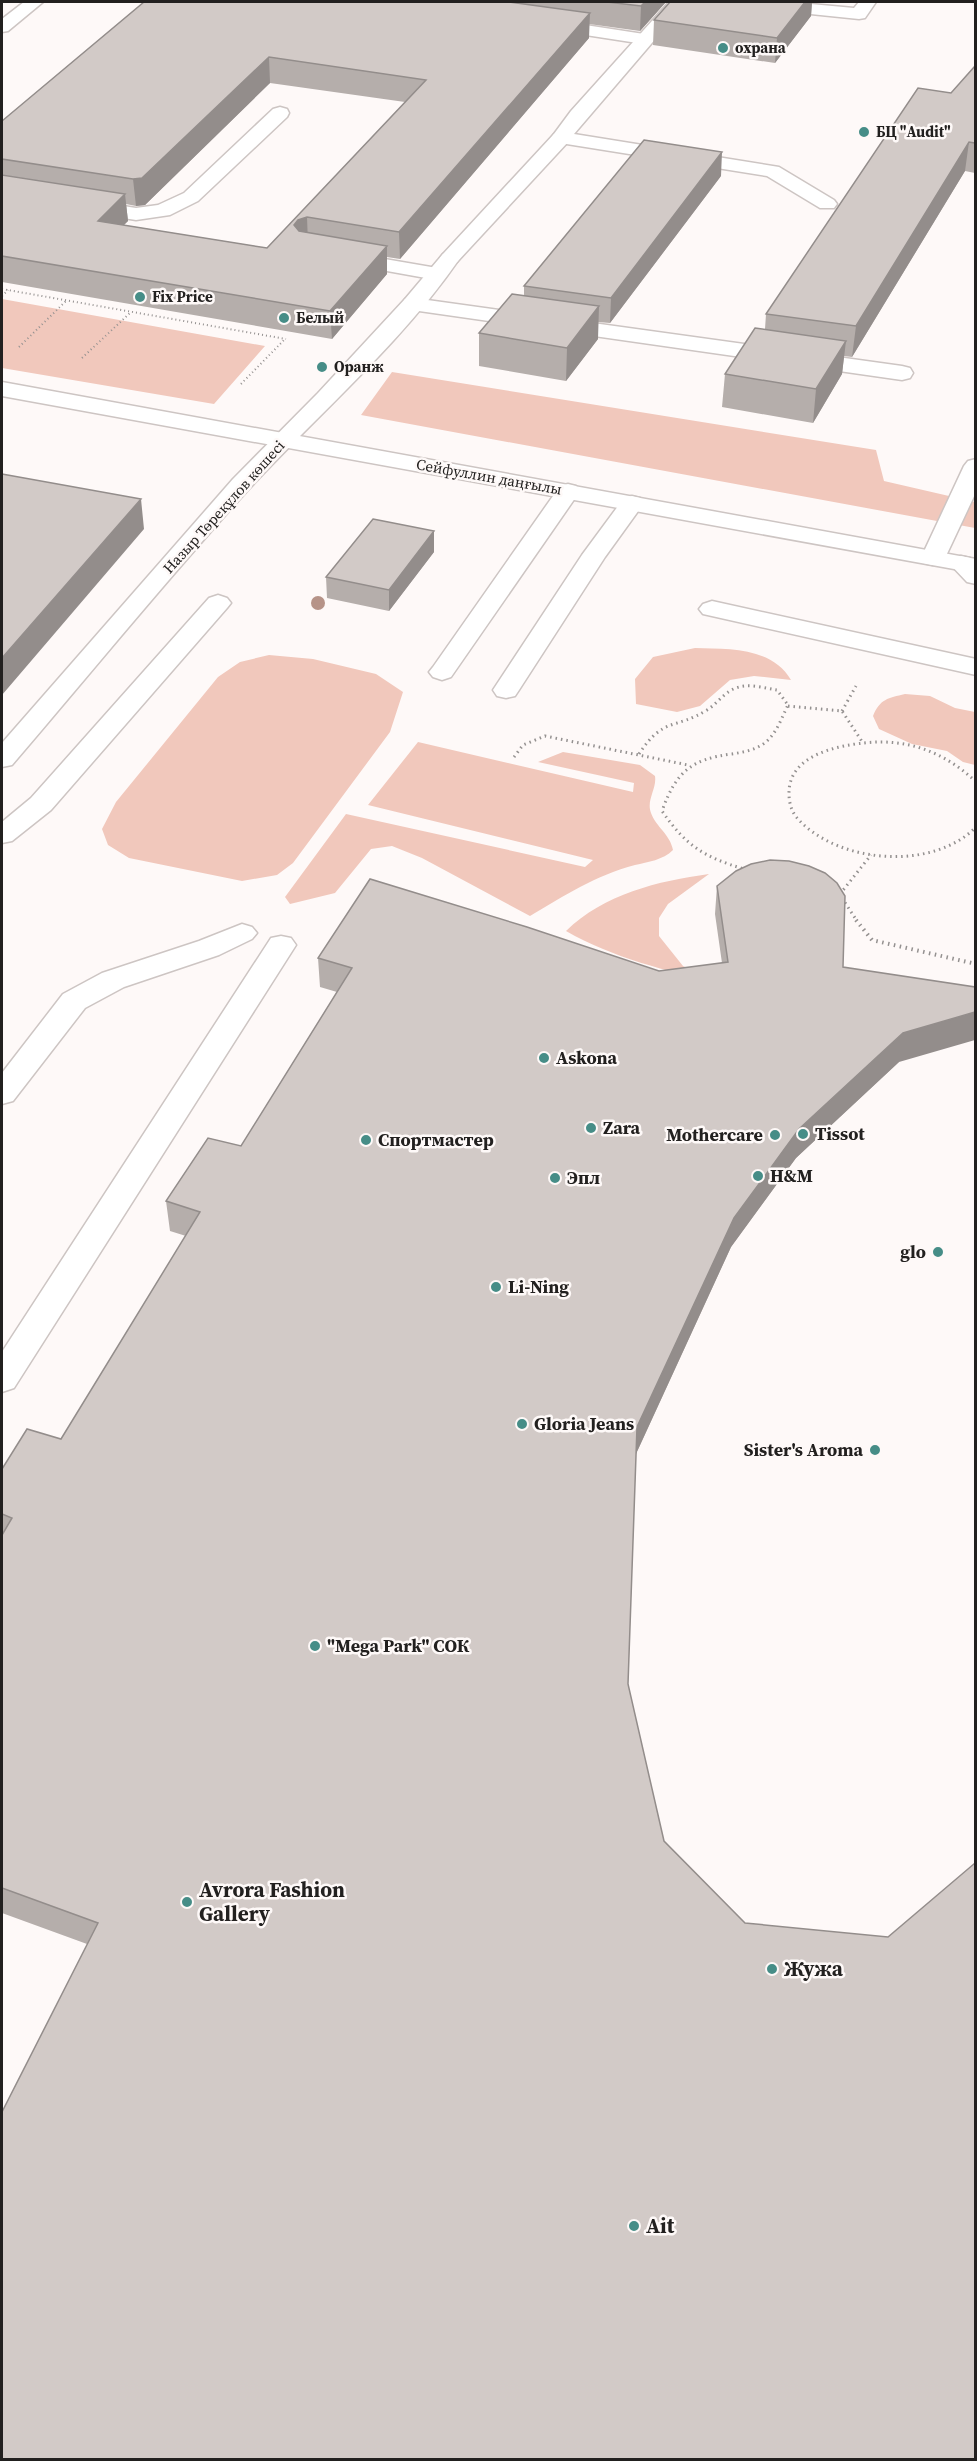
<svg xmlns="http://www.w3.org/2000/svg" width="977" height="2461" font-family="'Source Serif 4',serif">
  <style>
    .green { fill: #f1c8bc }
    .lines { fill: none; stroke-linecap: round; stroke-linejoin: round }
    .lane-casing { stroke: #cdc5c3; stroke-width: 3 }
    .street-casing { stroke: #cdc5c3; stroke-width: 3 }
    .secondary-casing { stroke: #cdc5c3; stroke-width: 3 }
    .path-far2 { stroke: #949190; stroke-width: 2; stroke-dasharray: 1 3; stroke-linecap: butt }
    .path-far1 { stroke: #949190; stroke-width: 3; stroke-dasharray: 1.5 4; stroke-linecap: butt }
    .path { stroke: #949190; stroke-width: 4; stroke-dasharray: 1.5 4.5; stroke-linecap: butt }
    .lane { fill: #fff; fill-rule: evenodd }
    .street { fill: #fff; fill-rule: evenodd }
    .secondary { fill: #fff; fill-rule: evenodd }
    .tree { fill: #b69388 }
    .wall { fill: #b5aeab; fill-rule: evenodd }
    .shaded-wall { fill: #938d8b }
    .building { fill: #d2cac7; stroke: #938d8b; stroke-width: 1.5 }
    .poi-dot { fill: #468d87; stroke: #fef9f8; stroke-width: 2 }
    .labels { text-anchor: middle; stroke-width: 5; stroke-linejoin: round; paint-order: stroke }
    .far-poi-label { font-size: 15px; font-weight: bold; fill: #22201f; stroke: #fef9f8; text-anchor: start }
    .far-street-label { font-size: 15px; fill: #22201f; stroke: #fef9f8 }
    .poi-label { font-size: 18px; font-weight: bold; fill: #22201f; stroke: #fef9f8; text-anchor: start }
    .near-poi-label { font-size: 21px; font-weight: bold; fill: #22201f; stroke: #fef9f8; text-anchor: start }
  </style>
  <rect width="100%" height="100%" fill="#fef9f8"/>
  <path class="green" d="M2,299L265,346L214,404L2,368Z
    M392,372L876,450L884,481L975,502V528L361,415Z
    M695,648C729,649 772,647 791,680L754,676L730,680L700,706L677,712L636,704L635,679L653,657Z
    M269,655L313,659L376,674L403,692L390,732L293,863L277,875L242,881L129,858L108,845L102,829L116,802L218,677L240,662Z
    M905,694L930,696L955,708L975,712V765L963,762L947,751L912,744L879,729L873,716C880,699 888,698 905,694Z
    M418,742L633,792L634,783L538,762L563,752L640,765L655,776C657,789 646,800 651,813C656,827 670,834 673,850C663,860 648,862 635,865C596,875 564,896 530,916L422,858L392,846L371,849L335,893L290,904L285,897L346,814L585,867L593,860L368,805Z
    M709,874L668,904L659,918V936L683,966L719,983C667,971 613,958 566,931C604,894 658,881 709,874Z"/>
  <g class="lines">
    <g class="lane-casing">
      <path id="lane" d="M546,19L644,34L650,35L653,39L650,43L644,44L540,28L537,24L540,20Z
        M280,107L287,109L289,113L287,117L198,201L170,215L136,220L2,199V187L136,208L158,205L184,193L273,109Z
        M561,132L568,134L571,138L568,142L457,262L450,264L443,262L440,258L443,254L554,134Z
        M344,252L437,268L444,270L447,274L444,278L437,280L337,262L334,258L337,254Z
        M413,298L902,366L910,368L913,373L910,378L902,380L405,309L402,304L405,299Z
        M976,459V492L945,558L942,563L933,565L924,563L921,558L964,466L968,461Z
        M568,484L576,486L580,491L451,677L442,680L433,677L429,672L433,667L560,486Z
        M632,496L640,498L644,503L605,557L519,690L515,696L506,698L497,696L493,690L582,555L624,498Z
        M961,556L970,558L976,563V584L967,582L949,563L952,558Z
        M218,595L227,598L231,603L227,608L51,810L12,841L2,843V822L31,798L209,598Z
        M712,601L976,659V675L703,614L699,609L703,604Z
        M242,924L252,927L257,933L252,939L219,955L124,987L85,1008L13,1101L2,1104V1073L63,994L102,973L199,941Z
        M281,936L291,938L296,945L14,1388L2,1392V1352L271,938Z"/>
    </g>
    <g class="street-casing">
      <path id="street" d="M24,2H43L8,31L2,32V19Z
        M669,2H687L574,134L779,167L834,200L837,204L834,208H820L767,176L554,142L551,138L571,111Z
        M734,2H789L854,8L859,2H876L865,18L859,19L743,7L737,6Z
        M450,252L457,254L460,258C401,344 319,413 249,489C167,579 91,673 12,765L2,767V743L233,479L318,393L405,299L443,254Z"/>
    </g>
    <g class="secondary-casing">
      <path id="secondary" d="M2,382L976,559V573L2,396Z"/>
    </g>
    <path class="path-far2" d="M2,289L286,339
      M2,296L8,290
      M19,347L67,300
      M82,358L131,312
      M241,384L285,339"/>
    <path class="path-far1" d="M788,706L842,711L863,743
      M842,711L856,686
      M639,754C664,716 675,730 707,710C717,704 724,692 736,688C749,683 764,688 777,690L788,705C782,717 777,732 767,741C757,750 744,752 732,754C691,759 676,772 662,811C686,846 704,857 744,869
      M514,757L523,745L545,736L688,765
      M976,782C945,752 907,738 864,743C835,746 788,756 789,794C789,803 792,813 798,819C839,864 933,871 976,827
      M840,894L871,855
      M842,898L857,921"/>
    <path class="path" d="M856,920L872,940L976,964"/>
    <use href="#lane" class="lane"/>
    <use href="#street" class="street"/>
    <use href="#secondary" class="secondary"/>
  </g>
  <circle class="tree" cx="318" cy="603" r="7"/>
  <path class="wall" d="M144,2H666L640,31L589,24V38L400,259L387,257V274L332,339L2,282V121ZM270,83L405,102L267,248L124,225L128,221L126,204L136,206L145,205Z
    M670,2H822L821,3L812,2L811,16L775,63L653,45L654,20Z
    M975,66V173L965,171L852,357L844,356L842,374L813,423L722,407L725,374L765,329L766,314L951,93Z
    M721,176L610,323L598,322V339L566,381L479,366V333L524,296V286Z
    M434,531V552L389,611L327,598L326,577Z
    M717,886L843,967L899,1062L796,1158L731,1247L636,1454L628,1684L664,1841L975,2460L87,1944L2,1913V1469L61,1439L186,1236L170,1231L166,1201L241,1146L337,992L320,987L318,958L659,971L722,963L715,914Z"/>
  <path class="shaded-wall" d="M645,2H666L640,31L641,6Z
    M805,2H812L811,16L775,63L777,38Z
    M590,13L589,38L400,259L399,232Z
    M269,57L270,83L145,205L136,206L133,179Z
    M969,142L965,171L852,357L856,326Z
    M722,152L721,176L610,323L611,298Z
    M125,194L128,221L100,248L98,221Z
    M307,217L308,244L294,225L298,220Z
    M387,246V274L332,339L330,311Z
    M599,306L598,339L566,381L567,348Z
    M846,341L842,374L813,423L816,389Z
    M141,499L144,529L2,695V658Z
    M434,531V552L389,611V590Z
    M975,1012V1040L899,1062L796,1158L731,1247L635,1456L637,1427L734,1218L799,1129L903,1033Z"/>
  <path class="building" d="M144,2H509L590,13L399,232L307,217L298,220L294,225L299,231L387,246L330,311L2,256V175L125,194L98,221L267,248L426,80L269,57L142,178L133,179L2,159V121Z
    M607,2H645L641,6Z
    M670,2H805L777,38L654,20Z
    M975,66V143L969,142L856,326L766,314L918,88L951,93Z
    M644,140L722,152L611,298L524,286Z
    M512,294L599,306L567,348L479,333Z
    M755,328L846,341L816,389L725,374Z
    M2,474L141,499L2,658Z
    M373,519L434,531L389,590L326,577Z
    M770,860L789,861L809,866L825,873L837,883L845,896L843,967L975,987V1012L903,1033L799,1129L734,1218L637,1427L628,1684L664,1841L745,1923L888,1937L975,1863V2460H2V2112L98,1923L2,1888V1535L12,1518L2,1514V1469L27,1429L61,1439L200,1212L166,1201L208,1138L241,1146L352,968L318,958L370,879L527,927L659,971L728,962L717,886L736,871L751,864Z"/>
  <g class="poi-dot">
    <circle cx="723" cy="48" r="6"/>
    <circle cx="864" cy="132" r="6"/>
    <circle cx="140" cy="297" r="6"/>
    <circle cx="284" cy="318" r="6"/>
    <circle cx="322" cy="367" r="6"/>
    <circle cx="544" cy="1058" r="6"/>
    <circle cx="591" cy="1128" r="6"/>
    <circle cx="803" cy="1134" r="6"/>
    <circle cx="775" cy="1135" r="6"/>
    <circle cx="366" cy="1140" r="6"/>
    <circle cx="758" cy="1176" r="6"/>
    <circle cx="555" cy="1178" r="6"/>
    <circle cx="938" cy="1252" r="6"/>
    <circle cx="496" cy="1287" r="6"/>
    <circle cx="522" cy="1424" r="6"/>
    <circle cx="875" cy="1450" r="6"/>
    <circle cx="315" cy="1646" r="6"/>
    <circle cx="187" cy="1902" r="6"/>
    <circle cx="772" cy="1969" r="6"/>
    <circle cx="634" cy="2226" r="6"/>
  </g>
  <g class="labels">
    <g class="far-poi-label">
      <text x="735" y="53">охрана</text>
      <text x="876" y="137">БЦ "Audit"</text>
      <text x="152" y="302">Fix Price</text>
      <text x="296" y="323">Белый</text>
      <text x="334" y="372">Оранж</text>
    </g>
    <g class="far-street-label">
      <text transform="translate(489 477) rotate(10)" y="5">Сейфуллин даңғылы</text>
      <text transform="translate(224 507) rotate(-48)" y="5">Назыр Төреқұлов көшесі</text>
    </g>
    <g class="poi-label">
      <text x="556" y="1064">Askona</text>
      <text x="603" y="1134">Zara</text>
      <text x="815" y="1140">Tissot</text>
      <text x="763" y="1141" text-anchor="end">Mothercare</text>
      <text x="378" y="1146">Спортмастер</text>
      <text x="770" y="1182">H&amp;M</text>
      <text x="567" y="1184">Эпл</text>
      <text x="926" y="1258" text-anchor="end">glo</text>
      <text x="508" y="1293">Li-Ning</text>
      <text x="534" y="1430">Gloria Jeans</text>
      <text x="863" y="1456" text-anchor="end">Sister's Aroma</text>
      <text x="327" y="1652">"Mega Park" СОК</text>
    </g>
    <g class="near-poi-label">
      <text x="199" y="1897">Avrora Fashion<tspan x="199" dy="24">Gallery</tspan></text>
      <text x="784" y="1976">Жужа</text>
      <text x="646" y="2233">Ait</text>
    </g>
  </g>
  <rect width="977" height="2461" fill="none" stroke="#22201f" stroke-width="6"/>
</svg>
